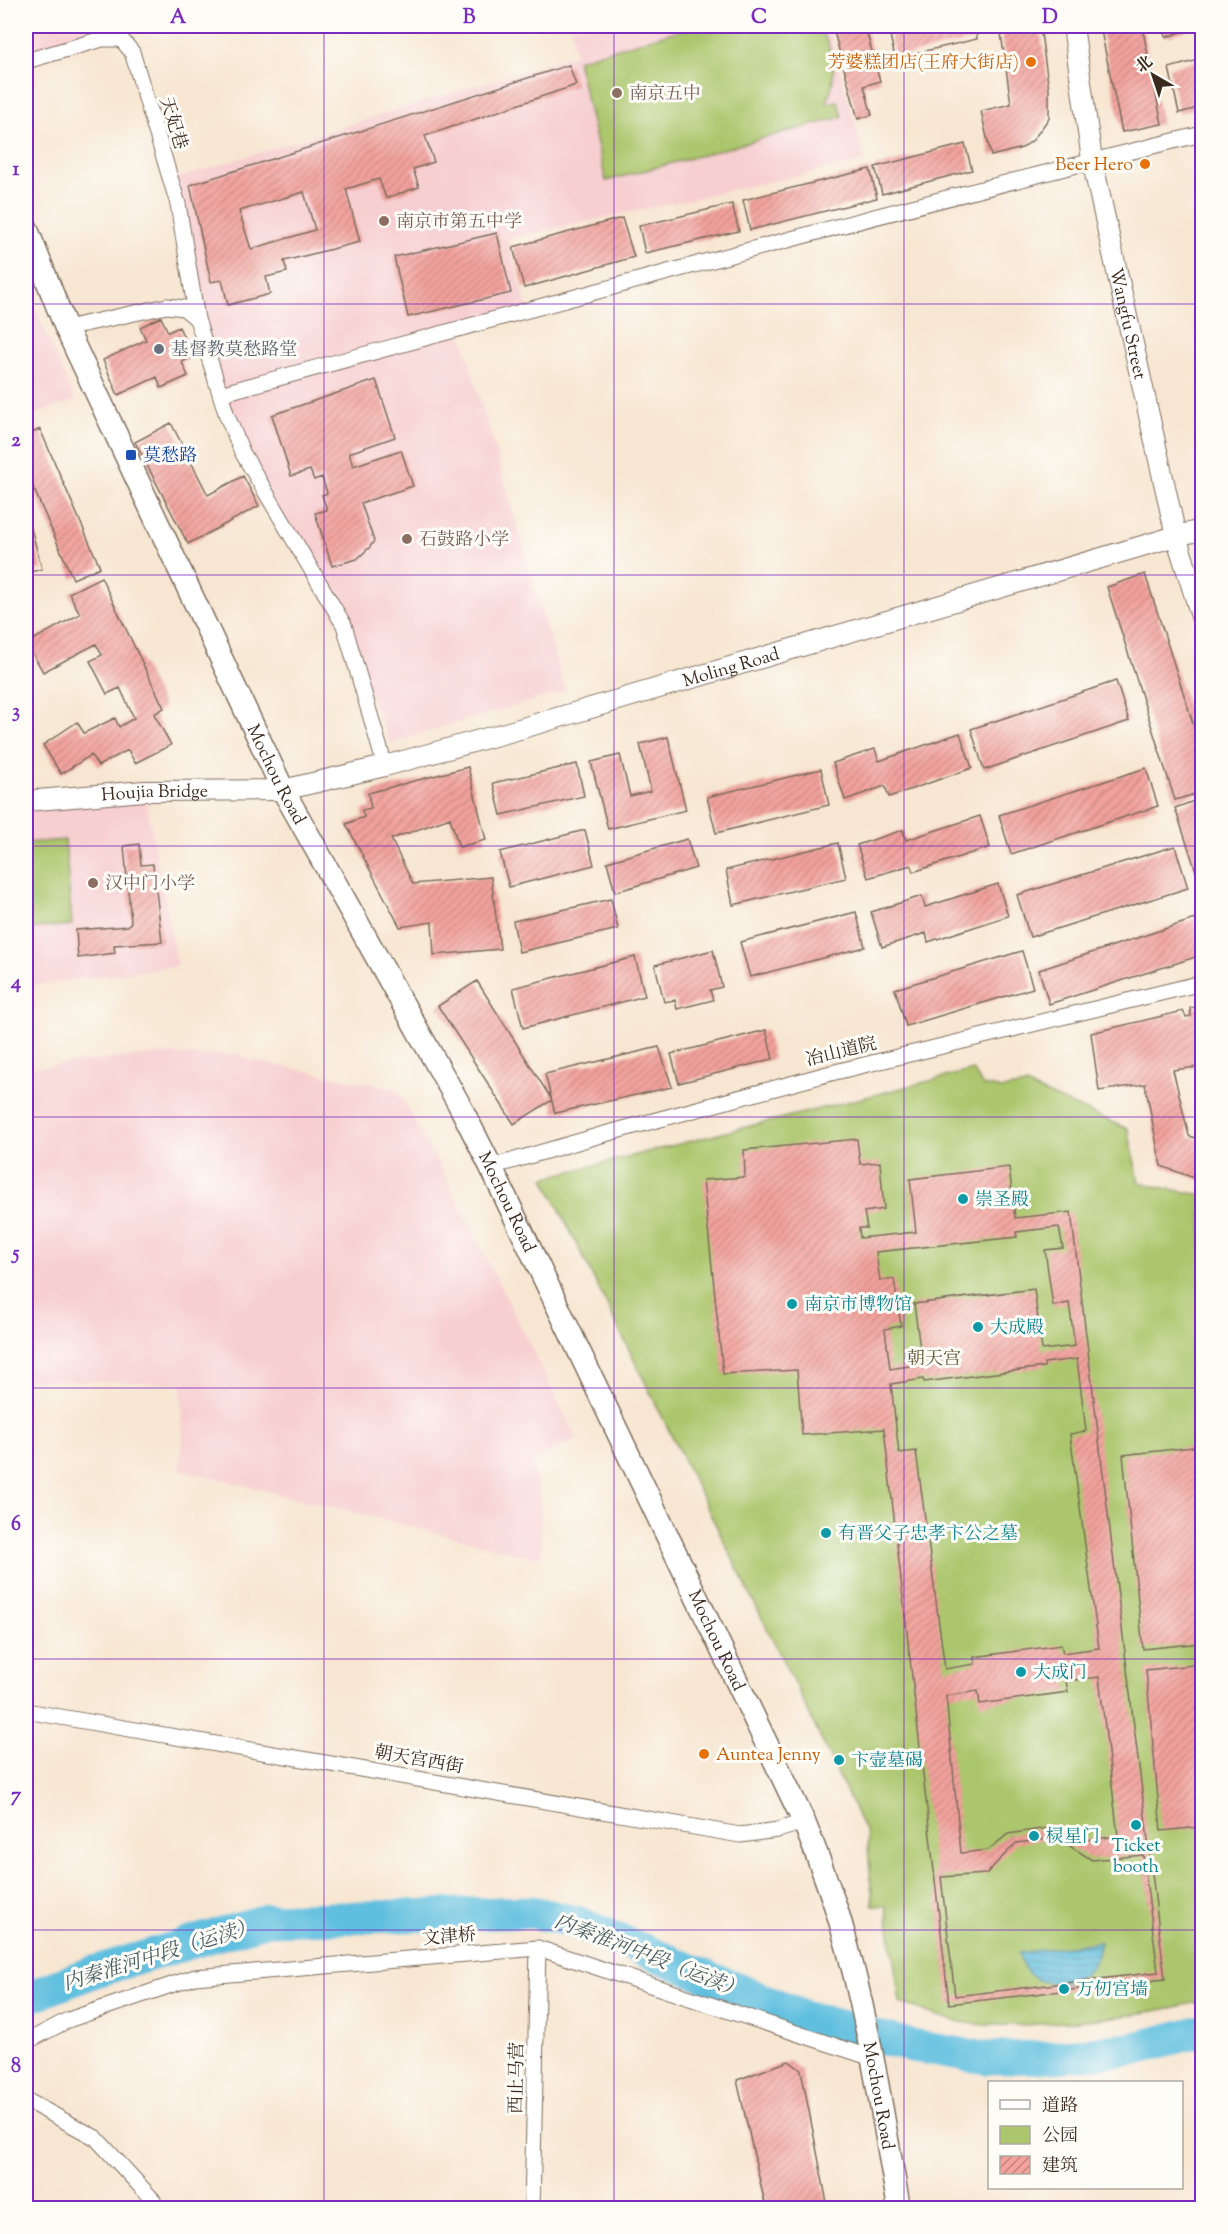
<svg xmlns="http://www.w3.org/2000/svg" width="1228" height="2234" font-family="'Sorts Mill Goudy','Noto Serif SC',serif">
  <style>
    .built { fill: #f7cfd1 }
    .green { fill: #abc66c; stroke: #737845; stroke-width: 1.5 }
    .water { fill: url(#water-rules); stroke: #4e747e; stroke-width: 1.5 }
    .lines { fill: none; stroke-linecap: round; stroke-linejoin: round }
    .river { stroke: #61bfdf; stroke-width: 33 }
    .building { fill: url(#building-hatch); fill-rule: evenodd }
    .minor-casing { stroke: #7d6c5d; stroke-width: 17 }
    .tertiary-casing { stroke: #7d6c5d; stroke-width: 22 }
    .secondary-casing { stroke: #7d6c5d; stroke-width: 25 }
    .minor { stroke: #fff; stroke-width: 15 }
    .tertiary { stroke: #fff; stroke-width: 20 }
    .secondary { stroke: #fff; stroke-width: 22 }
    .grid { fill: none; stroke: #7b2cbf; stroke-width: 1.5; stroke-opacity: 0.55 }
    .food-dot { fill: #e8710a; stroke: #fdfcf7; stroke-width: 2 }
    .education-dot { fill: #8d6e63; stroke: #fdfcf7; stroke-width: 2 }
    .worship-dot { fill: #6b7280; stroke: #fdfcf7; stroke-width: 2 }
    .transit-dot { fill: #1a4fb4; stroke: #fdfcf7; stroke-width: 2 }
    .culture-dot { fill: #0f9aa8; stroke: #fdfcf7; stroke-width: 2 }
    .labels { text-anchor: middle; stroke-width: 6; stroke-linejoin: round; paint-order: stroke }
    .food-label { font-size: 18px; fill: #c56008; stroke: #fdfcf7; text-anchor: end }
    .education-label { font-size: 18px; fill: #785e54; stroke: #fdfcf7; text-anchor: start }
    .street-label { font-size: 18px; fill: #3b2a1e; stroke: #fdfcf7 }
    .worship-label { font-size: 18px; fill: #5b616d; stroke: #fdfcf7; text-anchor: start }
    .transit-label { font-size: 18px; fill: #164399; stroke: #fdfcf7; text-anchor: start }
    .culture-label { font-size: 18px; fill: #0d838f; stroke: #fdfcf7; text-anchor: start }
    .park-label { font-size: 18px; fill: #5d5935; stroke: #fdfcf7 }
    .water-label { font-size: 20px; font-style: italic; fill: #485e62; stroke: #fdfcf7 }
    .neatline { fill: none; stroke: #7b2cbf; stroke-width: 2 }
    .grid-label { font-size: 20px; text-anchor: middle; font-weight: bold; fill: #7b2cbf }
  </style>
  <defs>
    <pattern id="water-rules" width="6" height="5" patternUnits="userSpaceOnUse" patternTransform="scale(1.5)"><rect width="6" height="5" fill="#61bfdf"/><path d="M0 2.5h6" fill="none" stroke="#519bb4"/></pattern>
    <pattern id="building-hatch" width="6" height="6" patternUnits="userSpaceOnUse" patternTransform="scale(1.5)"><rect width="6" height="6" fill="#f3a29d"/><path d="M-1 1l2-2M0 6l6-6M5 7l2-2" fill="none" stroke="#c6847f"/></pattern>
  </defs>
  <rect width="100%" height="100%" fill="#fdfcf7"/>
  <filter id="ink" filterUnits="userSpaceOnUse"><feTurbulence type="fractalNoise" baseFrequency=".0167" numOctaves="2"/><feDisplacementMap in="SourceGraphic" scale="12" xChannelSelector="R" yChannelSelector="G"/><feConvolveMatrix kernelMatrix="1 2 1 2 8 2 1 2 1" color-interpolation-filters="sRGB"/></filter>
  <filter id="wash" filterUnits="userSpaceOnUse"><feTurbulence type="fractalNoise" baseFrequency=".008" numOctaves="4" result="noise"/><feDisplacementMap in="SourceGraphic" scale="24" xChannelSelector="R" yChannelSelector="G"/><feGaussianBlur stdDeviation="1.35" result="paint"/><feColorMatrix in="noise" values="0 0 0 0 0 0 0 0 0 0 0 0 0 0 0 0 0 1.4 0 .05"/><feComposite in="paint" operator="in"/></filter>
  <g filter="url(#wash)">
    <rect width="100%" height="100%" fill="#f7e6d1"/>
    <path class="built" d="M26,26H119L26,59Z
      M571,26H828L865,161L507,239L528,310L460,329L565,691L390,743L352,652L227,416L171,180L575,55Z
      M26,287L75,401L26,417Z
      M144,791L177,966L26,986V801Z
      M159,1054L207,1055L237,1054L250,1060L397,1089L447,1180L577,1439L532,1461L540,1496L542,1552L537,1558L179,1469L183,1440L181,1383L26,1380V1068Z"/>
    <path class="green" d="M694,26H817C836,49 838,77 826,103L838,101L842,117L606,181L577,60Z
      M65,840L72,925L26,929V843Z
      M973,1070L982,1085L1002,1089L1026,1085L1128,1129L1139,1183L1202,1195V2001C1158,2012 1112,2018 1067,2022C1036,2024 1005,2027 975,2024C949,2022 924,2011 900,2002L886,1906H873L867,1835L800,1695L544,1178Z"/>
    <path class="water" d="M1100,1942C1098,1952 1096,1961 1090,1969C1078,1982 1048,1988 1033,1977C1025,1971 1021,1962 1018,1953Z"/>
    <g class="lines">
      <path class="river" d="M26,1998L93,1972L267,1920L532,1912L576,1922L799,2015L912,2046L986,2058L1053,2057L1132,2049L1202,2031"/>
    </g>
    <g id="blocks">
      <path class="building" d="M844,26H865L880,81L864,86L872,115L858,119L833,28Z
        M888,26H975L977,39L895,58Z
        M1000,26H1040L1049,90V118L1033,140L1022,148L991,156L981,111L1011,104Z
        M1100,26H1142L1162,124L1122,132Z
        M1163,26H1201L1166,37Z
        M1202,59V107L1179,113L1169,68Z
        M569,65L576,85L425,136L434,162L413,169L419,187L386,198L379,179L346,189L360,242L284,261L287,272L266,277L270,294L228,305L222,280L211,282L190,185ZM304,192L315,230L251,249L239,211Z
        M965,144L972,170L882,194L875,167Z
        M870,169L877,198L750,230L743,200Z
        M732,204L739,231L645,253L639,226Z
        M622,218L634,257L524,288L513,247Z
        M497,233L511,293L408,317L394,257Z
        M161,317L168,332L179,327L193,357L182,362L188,376L161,388L157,377L118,395L103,360L146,340L140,327Z
        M376,380L395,437L349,453L353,466L401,450L413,486L361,503L374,541L370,547L357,559L332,566L315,513L327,510L322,495L327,493L322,477L314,480L310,470L291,476L272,415Z
        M171,423L208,495L243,476L259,506L188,544L135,442Z
        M40,429L100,567L73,579L26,471V436Z
        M31,528L42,569L26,573V530Z
        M1145,574L1202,751V792L1175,800L1107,587Z
        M101,577L164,708L154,714L171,745L135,763L128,750L98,766L91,755L61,774L43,745L77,722L84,733L115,718L119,727L134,718L120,688L107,694L90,661L102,655L96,644L43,672L27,643L80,614L69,593Z
        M1116,681L1129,721L984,770L971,729Z
        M960,733L972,768L889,797L885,786L845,800L833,763L875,749L879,761Z
        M668,737L686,810L608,829L591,762L620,755L630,796L651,791L640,744Z
        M577,764L584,796L501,815L493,783Z
        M468,767L486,840L459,847L450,818L391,839L413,884L491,877L500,949L434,955L432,922L400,927L346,824L364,817L362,810L371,808L368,793Z
        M1146,768L1158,806L1011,854L999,815Z
        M821,769L829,805L716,833L707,797Z
        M1202,798V889L1175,808Z
        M980,816L990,847L913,872L911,865L868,878L857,845L903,830L906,840Z
        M585,830L594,865L509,887L500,852Z
        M687,839L696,868L615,892L607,862Z
        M838,843L846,878L733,905L726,870Z
        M139,844L141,865L153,864L162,942L114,945L115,953L78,958L76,930L128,926L131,922L124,846Z
        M1175,846L1188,888L1030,937L1017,895Z
        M998,884L1008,916L928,942L926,933L882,947L871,912L922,896L925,907Z
        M611,899L618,929L519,952L513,921Z
        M856,912L865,947L750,977L740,942Z
        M1195,919L1202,942V955L1049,1004L1039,970Z
        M713,950L722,987L710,990L713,1000L677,1009L675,1000L664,1002L655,965Z
        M1022,951L1033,988L906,1026L895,989Z
        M635,957L645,996L523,1028L513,988Z
        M477,981L552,1100L514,1124L438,1006Z
        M1202,1006V1083L1198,1067L1173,1070L1189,1136L1202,1140V1181L1161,1166L1145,1084L1099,1091L1091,1033L1183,1011L1186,1017L1191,1016L1190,1008Z
        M766,1030L773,1059L679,1083L671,1054Z
        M659,1047L672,1087L555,1113L545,1074Z
        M857,1139L860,1164L880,1162L884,1209L864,1212L867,1228H859L860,1238L916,1232L910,1179L1009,1167L1015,1218L1071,1212L1165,1979L949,2004L884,1429L802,1435L797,1370L723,1374L703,1180L745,1177L744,1150ZM1059,1227L1063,1248L1045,1250L1053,1306L1069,1303L1075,1346L1042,1350L1034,1289L914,1304L922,1364L890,1369L885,1329L901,1326L894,1279L880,1281L876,1252L1017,1237L1016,1232ZM1077,1359L1086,1431L1070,1434L1099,1648L1063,1653L1061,1645L974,1657L975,1664L945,1669L916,1451L899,1453L891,1384L923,1379L924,1382L1044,1367V1363ZM1099,1677L1118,1836L1087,1840L1061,1826L1008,1834L988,1850L961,1853L946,1696L978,1691L980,1704L1068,1692L1066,1681ZM1057,1838L1092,1860L1143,1855L1158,1972L955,1996L941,1877L986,1874L1016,1843Z
        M1202,1446V1643L1143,1649L1123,1455Z
        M1202,1664V1827L1161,1831L1146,1670Z
        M789,2061L801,2070L828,2208H766L737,2080Z"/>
    </g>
  </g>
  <g filter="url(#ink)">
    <use href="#blocks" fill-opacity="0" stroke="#7d6c5d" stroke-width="1.5"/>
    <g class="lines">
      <g class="minor-casing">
        <path id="minor" d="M26,61L102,39H121L132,52L178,204L197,319
          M66,328L167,306L184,308L197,319L227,416L242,452L344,625L385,766
          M220,394C547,305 873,214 1202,134
          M491,1167L601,1135L831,1073L1202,983
          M26,1711L740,1835L778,1830L804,1822
          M26,2042L68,2020L195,1977L538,1948L872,2058
          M26,2100L96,2138L153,2200L156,2208
          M532,2208L538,1948"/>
      </g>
      <g class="tertiary-casing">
        <g id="tertiary">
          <path id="s1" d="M1073,26L1092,160L1176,536L1202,619"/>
          <path id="s2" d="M26,801L144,791L283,790L385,766L509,732L1176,536L1202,530"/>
        </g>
      </g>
      <g class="secondary-casing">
        <g id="secondary">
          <path id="s3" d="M26,227L66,328L283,790L459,1104L491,1167L804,1822C817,1855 830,1887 840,1921C868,2015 882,2113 899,2208"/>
        </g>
      </g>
      <use href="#minor" class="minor"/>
      <use href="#tertiary" class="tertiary"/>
      <use href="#secondary" class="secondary"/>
    </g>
  </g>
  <path class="grid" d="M324,26V2208M614,26V2208M904,26V2208M26,304H1202M26,575H1202M26,846H1202M26,1117H1202M26,1388H1202M26,1659H1202M26,1930H1202"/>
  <g class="food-dot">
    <circle cx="1031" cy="62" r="6"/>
    <circle cx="1145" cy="164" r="6"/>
    <circle cx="704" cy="1754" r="6"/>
  </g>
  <g class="education-dot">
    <circle cx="617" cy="93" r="6"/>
    <circle cx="384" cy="221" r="6"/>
    <circle cx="407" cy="539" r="6"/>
    <circle cx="93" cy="883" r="6"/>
  </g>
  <circle class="worship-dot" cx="159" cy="349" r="6"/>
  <rect class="transit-dot" x="125" y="449" width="12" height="12" rx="3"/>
  <g class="culture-dot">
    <circle cx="963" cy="1199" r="6"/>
    <circle cx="792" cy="1304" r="6"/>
    <circle cx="978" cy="1327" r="6"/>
    <circle cx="826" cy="1533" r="6"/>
    <circle cx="1021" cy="1672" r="6"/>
    <circle cx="839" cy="1760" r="6"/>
    <circle cx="1136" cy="1825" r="6"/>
    <circle cx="1034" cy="1836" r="6"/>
    <circle cx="1064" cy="1989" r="6"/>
  </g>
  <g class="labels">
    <g class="food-label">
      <text x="1019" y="68">芳婆糕团店(王府大街店)</text>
      <text x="1133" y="170">Beer Hero</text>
      <text x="716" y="1760" text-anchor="start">Auntea Jenny</text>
    </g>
    <g class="education-label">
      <text x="629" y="99">南京五中</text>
      <text x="396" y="227">南京市第五中学</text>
      <text x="419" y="545">石鼓路小学</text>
      <text x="105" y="889">汉中门小学</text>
    </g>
    <g class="street-label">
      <text transform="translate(174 123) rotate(73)" y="6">天妃巷</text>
      <text dy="6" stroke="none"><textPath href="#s1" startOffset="303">Wangfu Street</textPath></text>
      <text dy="6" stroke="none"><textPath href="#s2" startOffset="722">Moling Road</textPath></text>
      <text dy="6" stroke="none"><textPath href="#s3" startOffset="602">Mochou Road</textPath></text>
      <text dy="6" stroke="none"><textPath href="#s2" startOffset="129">Houjia Bridge</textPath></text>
      <text transform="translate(841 1051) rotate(-14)" y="6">冶山道院</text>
      <text dy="6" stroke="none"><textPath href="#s3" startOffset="1088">Mochou Road</textPath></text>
      <text dy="6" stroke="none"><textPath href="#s3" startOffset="1574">Mochou Road</textPath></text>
      <text transform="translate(419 1759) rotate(10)" y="6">朝天宫西街</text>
      <text transform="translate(449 1936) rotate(-5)" y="6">文津桥</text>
      <text transform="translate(516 2078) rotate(-89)" y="6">西止马营</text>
      <text dy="6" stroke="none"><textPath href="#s3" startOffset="2060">Mochou Road</textPath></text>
    </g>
    <g class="worship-label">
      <text x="171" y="355">基督教莫愁路堂</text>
    </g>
    <g class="transit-label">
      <text x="143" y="461">莫愁路</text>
    </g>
    <g class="culture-label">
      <text x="975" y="1205">崇圣殿</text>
      <text x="804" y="1310">南京市博物馆</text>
      <text x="990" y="1333">大成殿</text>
      <text x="838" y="1539">有晋父子忠孝卞公之墓</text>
      <text x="1033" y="1678">大成门</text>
      <text x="851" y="1766">卞壸墓碣</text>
      <text x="1046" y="1842">棂星门</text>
      <text x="1136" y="1851" text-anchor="middle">Ticket<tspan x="1136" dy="21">booth</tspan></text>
      <text x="1076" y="1995">万仞宫墙</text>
    </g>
    <g class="park-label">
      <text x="934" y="1364">朝天宫</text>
    </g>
    <g class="water-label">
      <text transform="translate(159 1954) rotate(-17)" y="7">内秦淮河中段（运渎）</text>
      <text transform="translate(649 1955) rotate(21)" y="7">内秦淮河中段（运渎）</text>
    </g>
  </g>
  <rect width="1228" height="2234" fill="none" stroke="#fdfcf7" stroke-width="66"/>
  <rect x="988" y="2081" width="195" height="108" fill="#fdfcf7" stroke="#afa8a0" stroke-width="1.5"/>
  <rect x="1000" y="2100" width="30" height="9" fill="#ffffff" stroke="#afa8a0" stroke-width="1.5"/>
  <text x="1042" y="2111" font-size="18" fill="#3b2a1e">道路</text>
  <rect x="1000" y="2126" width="30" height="18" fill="#abc66c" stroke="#afa8a0" stroke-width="1.5"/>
  <text x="1042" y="2141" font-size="18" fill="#3b2a1e">公园</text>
  <rect x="1000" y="2156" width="30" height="18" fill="url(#building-hatch)" stroke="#afa8a0" stroke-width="1.5"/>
  <text x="1042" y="2171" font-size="18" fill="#3b2a1e">建筑</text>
  <g transform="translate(1153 75) rotate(321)" stroke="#fdfcf7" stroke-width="4.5" paint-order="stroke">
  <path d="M0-4.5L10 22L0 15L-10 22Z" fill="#3b2a1e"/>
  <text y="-9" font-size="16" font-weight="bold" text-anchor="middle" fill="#3b2a1e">北</text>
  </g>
  <rect x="33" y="33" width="1162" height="2168" class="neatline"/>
  <g class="grid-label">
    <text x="178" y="23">A</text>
    <text x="469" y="23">B</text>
    <text x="759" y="23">C</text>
    <text x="1050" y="23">D</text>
    <text x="16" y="175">1</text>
    <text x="16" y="446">2</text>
    <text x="16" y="717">3</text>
    <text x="16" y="988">4</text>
    <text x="16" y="1259">5</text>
    <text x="16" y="1530">6</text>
    <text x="16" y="1801">7</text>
    <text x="16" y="2072">8</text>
  </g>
</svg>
